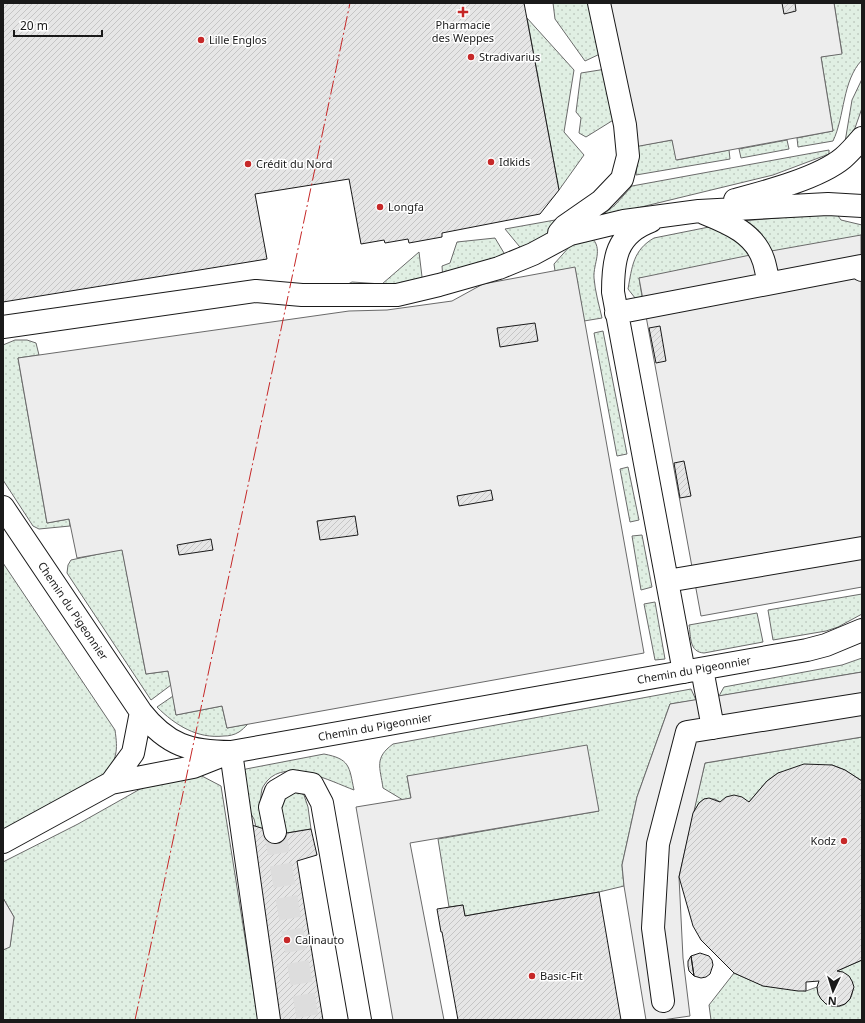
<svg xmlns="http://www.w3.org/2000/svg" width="865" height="1023" font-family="'Noto Sans',sans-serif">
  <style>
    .grass { fill: url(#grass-dots); stroke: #6a6a6a }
    .parking { fill: #ededed; stroke: #6a6a6a }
    .building { fill: url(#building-hatch); stroke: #1a1a1a }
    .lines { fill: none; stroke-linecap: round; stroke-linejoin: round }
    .minor-tunnel { stroke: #ddd; stroke-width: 22; stroke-dasharray: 22 11; stroke-linecap: butt }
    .minor-casing { stroke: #1a1a1a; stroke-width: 24 }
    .minor { stroke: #fff; stroke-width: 22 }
    .power { stroke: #c62828; stroke-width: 1; stroke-dasharray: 14 3 2 3; stroke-linecap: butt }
    .poi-dot { fill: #c62828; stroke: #fff; stroke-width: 1.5 }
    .labels { text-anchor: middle; stroke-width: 3; stroke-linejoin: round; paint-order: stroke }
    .poi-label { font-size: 11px; fill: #1a1a1a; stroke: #fff; text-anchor: start }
    .street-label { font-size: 11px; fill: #1a1a1a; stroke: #fff }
  </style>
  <defs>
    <pattern id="grass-dots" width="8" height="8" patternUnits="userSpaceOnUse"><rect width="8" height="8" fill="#e0efe3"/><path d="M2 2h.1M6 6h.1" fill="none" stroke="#c0ccc2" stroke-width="1.8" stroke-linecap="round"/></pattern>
    <pattern id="building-hatch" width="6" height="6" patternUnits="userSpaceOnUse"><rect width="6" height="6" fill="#e6e6e6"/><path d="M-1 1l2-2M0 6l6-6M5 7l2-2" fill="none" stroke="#c5c5c5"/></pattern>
  </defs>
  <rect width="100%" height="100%" fill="#fff"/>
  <path class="grass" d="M553,3H590L602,53L585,61L555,19Z
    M834,3H862V60C842,81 845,116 833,141L798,147L797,138L833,131L821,57L842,53Z
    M527,18L574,70L564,132L584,155L559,190Z
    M606,69L615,119L586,137L579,133L581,118L576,112L581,73Z
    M862,79V108L855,128L845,142L852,100Z
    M672,140L677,160L729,150L730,159L636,175L638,156V146Z
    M787,140L789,149L741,158L739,149Z
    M829,150V154L773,175L600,217L615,205L632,186Z
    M836,213L841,220L862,225V238L861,235L787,272L742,221Z
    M555,220L558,230L524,252L505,229Z
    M709,227L719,229L747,247L756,266L639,278L643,302L639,303L628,289C632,267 633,250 654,238Z
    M591,237C604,249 593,263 594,278C595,291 599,305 602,318L584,321L575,268L555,271L554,264L571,245Z
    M495,238L507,258L443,280L442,266L450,263L457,242Z
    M419,252L423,285L348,284L352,282L382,284Z
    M603,331L627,454L617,456L594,333Z
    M15,340H27L36,343L39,355L18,358L47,523L69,519L70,526L39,529L33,526L3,480V345Z
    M628,467L639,520L630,522L620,469Z
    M642,535L652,587L641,590L632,536Z
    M122,549L146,674L168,671L171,685L151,700L67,573L68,565L71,560Z
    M3,563L115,730C118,751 117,758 105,776L3,831Z
    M862,594V614L838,627L826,631L773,640L768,610Z
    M655,602L665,659L655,660L644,604Z
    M757,613L763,642L704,653C689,652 691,637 689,625Z
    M862,658V672L719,696L724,687L842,665Z
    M691,689L696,700L670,704L637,797L622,865L624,886L599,892L465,916L463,905L449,907L438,839L599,811L407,776L411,798L403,800L383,788C380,767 374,758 393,744Z
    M173,696L176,715L222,706L227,728L248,724C245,727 242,730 239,732C234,735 229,736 224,736C197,739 175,725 157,707Z
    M862,737V781L845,770L832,765L778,773L767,781L749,802H720L715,799H704L699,803L693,813L705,763Z
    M324,754C350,759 349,766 354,790C330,781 287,758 267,781C265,784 263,786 262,789C259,802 262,815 263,829L256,827L254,819L247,807L242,771L246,769Z
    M200,775L221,786L258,1020H3V950L10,946L14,917L3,898V862L78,824L142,788Z
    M296,790L304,795L308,807L311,829L281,834V795Z
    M862,960V1020H711L709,1005L734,973L764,986L806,991L817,987C818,995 821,1001 829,1005C852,1015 865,977 837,971Z"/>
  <path class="parking" d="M590,3H834L842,54L821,57L833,131L676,160L672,140L618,150L615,119Z
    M861,235L862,587L701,616L639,278L760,253Z
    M575,267L644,653L227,728L222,706L176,715L168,671L146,674L122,550L77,558L69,519L47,523L18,358L349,311L387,310L452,301L483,284Z
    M862,672V737L705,763L679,877L683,958L690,1016L662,1020H646L624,886L622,865L637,797L670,704Z
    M587,745L599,811L410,843L444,1020H393L356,807L411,798L407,776Z
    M3,898L14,917L10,947L3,950Z"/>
  <path class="building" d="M3,3H524L559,190L540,214L442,233V237L409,243L408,239L385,243L384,240L361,244L349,179L255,194L267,259L3,302Z
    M782,3H795L796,11L784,14Z
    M535,323L538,341L500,347L497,328Z
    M660,326L666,361L656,363L649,328Z
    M684,461L691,496L680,498L674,463Z
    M491,490L493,500L459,506L457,496Z
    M355,516L358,535L320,540L317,521Z
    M211,539L213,550L179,555L177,545Z
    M804,764L832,765L845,770L862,781V960L837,971L843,972L849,976L852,981L854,987L850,999L845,1004L839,1006H832L826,1004L821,999L818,994L817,987L819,981L806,982V991H798L763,986L734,973L701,940L693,926L679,877L693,813L699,803L704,799L709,798L720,802L726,797L734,795L742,797L749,802L767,781L778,773Z
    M245,823L281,834L311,829L317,855L297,861L323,1020H277Z
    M599,892L621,1020H458L442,932H441L437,909L463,905L465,916Z
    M700,953L709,956L712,960L713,965L710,974L706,977L701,978L694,976L691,956Z
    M691,956L694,976L689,971L688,966V961Z"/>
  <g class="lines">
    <path class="minor-tunnel" d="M275,832L308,1020"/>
    <g class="minor-casing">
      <path id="minor" d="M735,200C765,192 819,178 843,158C850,152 856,145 862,138
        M704,213C729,223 756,234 764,262C766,269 767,276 769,283
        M651,221C616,234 613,259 613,292L684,672
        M559,233L565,226L601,201L622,179L628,156L625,125L599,3
        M616,313L861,266L862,270
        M3,327L256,291L302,295H397L439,285L499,268L533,254L570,234L624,221L699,211L828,204L862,206
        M3,507L141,712C167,745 190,752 231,752L807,650L826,645L862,630
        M667,581L862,548
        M702,669L713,728
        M141,712L133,753L111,783L193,767L231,752L269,1020
        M275,832L270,807L276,791L293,781L312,784L322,803L360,1020
        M3,842L111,783
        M663,1001L653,928L658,844L687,732L862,704"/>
    </g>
    <use href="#minor" class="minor"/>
    <path class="power" d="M135,1020L350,3"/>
  </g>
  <g class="poi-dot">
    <path d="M461 6h4v4h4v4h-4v4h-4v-4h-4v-4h4z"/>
    <circle cx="201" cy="40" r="4"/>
    <circle cx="471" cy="57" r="4"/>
    <circle cx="491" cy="162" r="4"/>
    <circle cx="248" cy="164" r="4"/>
    <circle cx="380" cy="207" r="4"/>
    <circle cx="844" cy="841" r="4"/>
    <circle cx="287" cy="940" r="4"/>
    <circle cx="532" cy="976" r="4"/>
  </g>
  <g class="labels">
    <g class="poi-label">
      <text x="463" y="29" text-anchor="middle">Pharmacie<tspan x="463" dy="13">des Weppes</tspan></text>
      <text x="209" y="44">Lille Englos</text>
      <text x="479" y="61">Stradivarius</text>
      <text x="499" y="166">Idkids</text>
      <text x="256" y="168">Crédit du Nord</text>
      <text x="388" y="211">Longfa</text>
      <text x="836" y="845" text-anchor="end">Kodz</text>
      <text x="295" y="944">Calinauto</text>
      <text x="540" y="980">Basic-Fit</text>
    </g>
    <g class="street-label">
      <text transform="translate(73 611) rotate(56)" y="4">Chemin du Pigeonnier</text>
      <text transform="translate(694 670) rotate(-10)" y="4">Chemin du Pigeonnier</text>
      <text transform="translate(375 727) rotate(-10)" y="4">Chemin du Pigeonnier</text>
    </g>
  </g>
  <rect width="865" height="1023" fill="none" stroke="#1a1a1a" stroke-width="8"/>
  <g transform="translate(833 991) rotate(184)" stroke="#ffffff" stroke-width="3" paint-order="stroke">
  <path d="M0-3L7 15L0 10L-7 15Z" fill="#1a1a1a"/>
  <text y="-6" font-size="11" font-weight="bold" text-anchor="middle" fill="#1a1a1a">N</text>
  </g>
  <path d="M14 30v6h88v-6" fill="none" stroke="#1a1a1a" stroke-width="2"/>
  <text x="20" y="30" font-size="12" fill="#1a1a1a" stroke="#ffffff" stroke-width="3" paint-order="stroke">20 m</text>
</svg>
